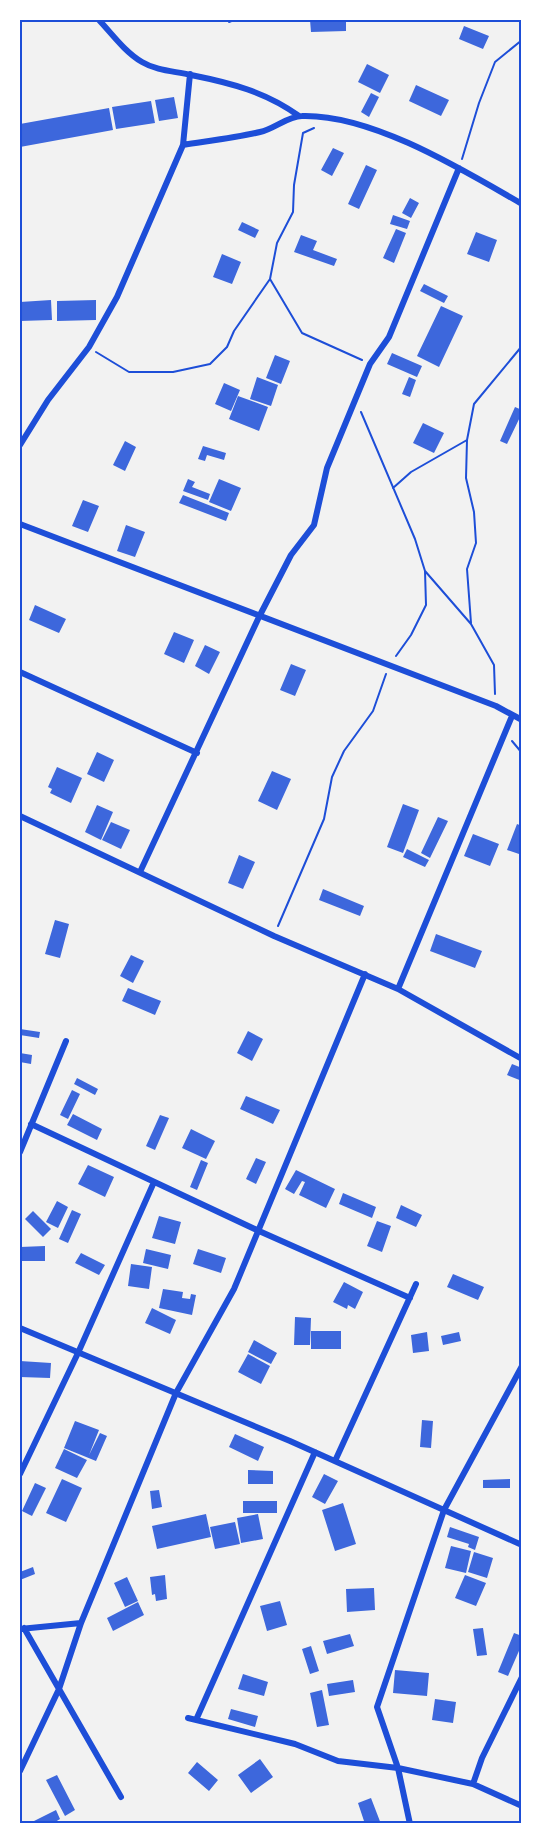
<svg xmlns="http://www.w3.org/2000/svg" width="541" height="1843" font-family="'Titillium Web',sans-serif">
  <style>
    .building { fill: #3d67dc }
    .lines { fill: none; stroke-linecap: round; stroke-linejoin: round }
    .path { stroke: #1d4ed8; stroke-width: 2 }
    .minor { stroke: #1d4ed8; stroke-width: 6 }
    .neatline { fill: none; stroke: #1d4ed8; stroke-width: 2 }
  </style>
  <rect width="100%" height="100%" fill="#f2f2f2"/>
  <path class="building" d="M310,20H346V31L311,32Z
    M464,26L489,36L483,49L459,39Z
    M367,64L389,75L380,93L358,82Z
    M416,85L449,100L441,116L409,101Z
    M371,93L379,97L369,117L361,112Z
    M174,97L178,118L159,121L155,100Z
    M151,101L155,123L116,129L112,107Z
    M109,108L113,130L20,147V124Z
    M333,148L344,153L332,176L321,170Z
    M366,165L377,170L359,209L348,204Z
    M410,198L419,203L411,218L402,213Z
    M393,215L410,221L407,229L390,224Z
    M242,222L259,230L255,238L238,230Z
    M396,229L406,233L394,263L383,258Z
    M476,232L497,240L489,262L467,254Z
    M301,235L317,241L313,250L337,259L334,266L294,252Z
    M222,254L241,262L232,284L213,277Z
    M424,284L448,296L444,303L420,291Z
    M51,300L52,320L20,321V302Z
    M96,300V320L57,321V301Z
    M441,306L463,316L439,367L417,356Z
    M392,353L422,366L417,377L387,364Z
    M275,355L290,361L281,384L266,378Z
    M257,377L278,385L271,406L250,399Z
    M409,377L416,380L410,397L402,394Z
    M224,383L240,390L231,411L215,404Z
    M238,396L268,407L259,431L229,419Z
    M515,407L522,410V413L507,444L500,441Z
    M423,423L444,433L434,453L413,443Z
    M125,441L136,447L125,471L113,465Z
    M203,446L226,453L224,460L207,455L205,461L198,459Z
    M188,479L195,482L192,487L210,494L208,500L183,491Z
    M219,479L241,488L231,511L209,502Z
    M183,495L229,513L226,521L179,503Z
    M83,500L99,506L88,532L72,526Z
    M126,525L145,532L135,557L117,551Z
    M35,605L66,619L59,633L29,620Z
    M174,632L194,640L184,663L164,654Z
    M205,645L220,652L209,674L195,666Z
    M291,664L306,670L295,696L280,690Z
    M97,752L114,760L104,782L87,774Z
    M57,767L82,778L71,803L50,793L52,789L48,787Z
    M272,771L291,779L277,810L258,801Z
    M403,804L419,810L403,853L387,847Z
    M97,805L113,812L101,840L85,832Z
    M438,817L448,821L430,858L421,853Z
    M111,822L130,830L121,849L102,840Z
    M517,824L522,826V855L507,850Z
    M473,834L499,844L490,866L464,856Z
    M407,849L429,860L425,867L403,857Z
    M239,855L255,862L243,889L228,883Z
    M323,889L364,906L360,916L319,900Z
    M55,920L69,924L60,958L45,954Z
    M436,934L482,951L475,968L430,951Z
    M131,955L144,961L133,983L120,976Z
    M128,988L161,1001L155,1015L122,1001Z
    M20,1029L40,1032L39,1038L20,1035Z
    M248,1031L263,1039L252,1061L237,1053Z
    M20,1053L32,1055L31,1064L20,1062Z
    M512,1064L522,1068V1081L507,1075Z
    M77,1078L98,1089L95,1095L74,1084Z
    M72,1090L80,1094L68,1119L60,1115Z
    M246,1096L280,1110L273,1124L240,1109Z
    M73,1114L102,1129L97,1140L67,1125Z
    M160,1115L169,1118L155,1150L146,1146Z
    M191,1129L215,1141L206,1159L182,1148Z
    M256,1158L266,1162L256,1184L246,1179Z
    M201,1160L208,1163L197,1190L190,1187Z
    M88,1165L114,1177L105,1197L78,1184Z
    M296,1170L335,1189L326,1208L299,1195L305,1182L302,1181L294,1194L285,1189Z
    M343,1193L376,1207L372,1218L339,1204Z
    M57,1201L68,1207L58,1228L46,1222Z
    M401,1205L422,1215L416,1227L396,1218Z
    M72,1210L81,1214L68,1243L59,1239Z
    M33,1211L51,1229L43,1237L25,1219Z
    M159,1216L181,1222L175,1244L152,1238Z
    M377,1221L391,1226L382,1252L367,1246Z
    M45,1246V1261H20V1247Z
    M146,1249L171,1255L168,1269L143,1263Z
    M198,1249L226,1258L221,1273L193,1264Z
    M81,1253L105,1265L99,1275L75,1263Z
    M131,1264L152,1267L149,1289L128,1286Z
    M453,1274L484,1287L478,1300L447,1287Z
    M344,1282L363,1292L355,1309L348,1305L347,1309L333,1302Z
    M163,1289L183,1292L182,1298L190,1299L191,1294L196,1295L192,1315L159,1308Z
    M152,1308L176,1320L170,1334L145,1323Z
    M295,1317L311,1318L310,1345H294Z
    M311,1331H341V1349H311Z
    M427,1332L429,1351L413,1353L411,1335Z
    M459,1332L461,1341L443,1345L441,1336Z
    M254,1340L277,1353L271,1364L248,1352Z
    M248,1354L270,1366L261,1384L238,1372Z
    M20,1361L51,1363L50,1378L20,1377Z
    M422,1420L433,1421L431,1448L420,1447Z
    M75,1421L99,1430L89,1455L100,1433L107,1436L96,1461L64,1448Z
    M235,1434L264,1447L258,1461L229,1447Z
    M64,1449L87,1460L77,1478L55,1468Z
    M248,1470L273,1471V1484H248Z
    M324,1474L338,1481L325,1504L312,1497Z
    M62,1479L82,1488L66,1522L46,1513Z
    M510,1479V1488H483V1480Z
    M35,1483L46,1488L32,1516L22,1511Z
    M159,1490L162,1507L152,1509L150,1491Z
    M243,1501H277V1513H243Z
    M343,1503L356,1544L335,1551L322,1510Z
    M206,1514L211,1537L157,1549L152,1526Z
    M258,1514L263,1539L241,1543L237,1518Z
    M235,1522L240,1544L215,1549L210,1527Z
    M450,1527L479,1537L475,1550L468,1547L469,1544L447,1537Z
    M451,1546L471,1551L466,1573L445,1568Z
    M474,1552L493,1558L487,1578L468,1572Z
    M33,1567L35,1574L20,1580V1572Z
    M165,1575L167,1599L156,1601L155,1594L152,1595L150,1577Z
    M465,1575L486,1583L476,1606L455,1598Z
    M127,1577L138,1601L125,1607L114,1583Z
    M374,1588L375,1610L347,1612L346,1589Z
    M280,1601L287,1625L267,1631L260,1606Z
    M138,1602L144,1615L113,1631L107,1618Z
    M483,1628L487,1655L477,1656L473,1629Z
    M514,1633L522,1636V1644L508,1676L498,1672Z
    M350,1634L354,1646L327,1654L323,1641Z
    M311,1646L319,1671L310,1674L302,1649Z
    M395,1670L429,1673L427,1696L393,1693Z
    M243,1674L268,1682L264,1696L238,1689Z
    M353,1680L355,1692L329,1696L327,1684Z
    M322,1690L329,1725L317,1727L310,1693Z
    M435,1699L456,1702L453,1723L432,1720Z
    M231,1709L258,1716L255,1727L228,1719Z
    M260,1759L273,1777L251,1793L238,1775Z
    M197,1762L218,1780L209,1791L188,1773Z
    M57,1775L75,1810L65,1816L46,1780Z
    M371,1798L381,1824H365L358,1803Z
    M56,1810L60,1819L52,1824H28Z"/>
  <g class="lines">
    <path class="path" d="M229,22L234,20
      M314,128L303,133L294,185L293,212L277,243L270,279L302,333L362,360
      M462,159L479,103L495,62L522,40
      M96,352L129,372H173L210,364L227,347L234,331L270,279
      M361,412L415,539L425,571L471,624L494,665L495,694
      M467,440L466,478L474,512L476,543L467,569L471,623
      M393,488L411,472L467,440L474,404L522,346
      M396,656L411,635L426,605L425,571
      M512,741L522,753
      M278,926L324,819L332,777L344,751L373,711L386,674"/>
    <path class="minor" d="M99,20C112,34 125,52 142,62C157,71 174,71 191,75C231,83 266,92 299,116
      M183,145L190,74
      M20,445L48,400L89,347L117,297L183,145C208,141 234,138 260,132C274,129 288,116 302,116C372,114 463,170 522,204
      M20,524L496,706L522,720
      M20,672L197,753
      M20,816L274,936L398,989L522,1059
      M140,872L259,617L291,555L314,525L327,468L370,364L389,337L459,168
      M398,989L512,716
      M31,1124L259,1231L410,1298
      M20,1152L66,1041
      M20,1328L290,1441L522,1545
      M335,1461L416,1284
      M20,1474L78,1353L154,1182
      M24,1628L121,1797
      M20,1629L81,1623
      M188,1718L295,1744L338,1761L398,1768L473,1784L482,1758L522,1677
      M196,1720L315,1452
      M20,1771L59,1689L81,1623L176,1393L234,1289L365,974
      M473,1784L522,1806
      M410,1824L398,1768L377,1707L444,1510L522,1366"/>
  </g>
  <rect width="541" height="1843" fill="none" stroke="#ffffff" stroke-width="42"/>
  <rect x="21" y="21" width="499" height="1801" class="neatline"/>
</svg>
